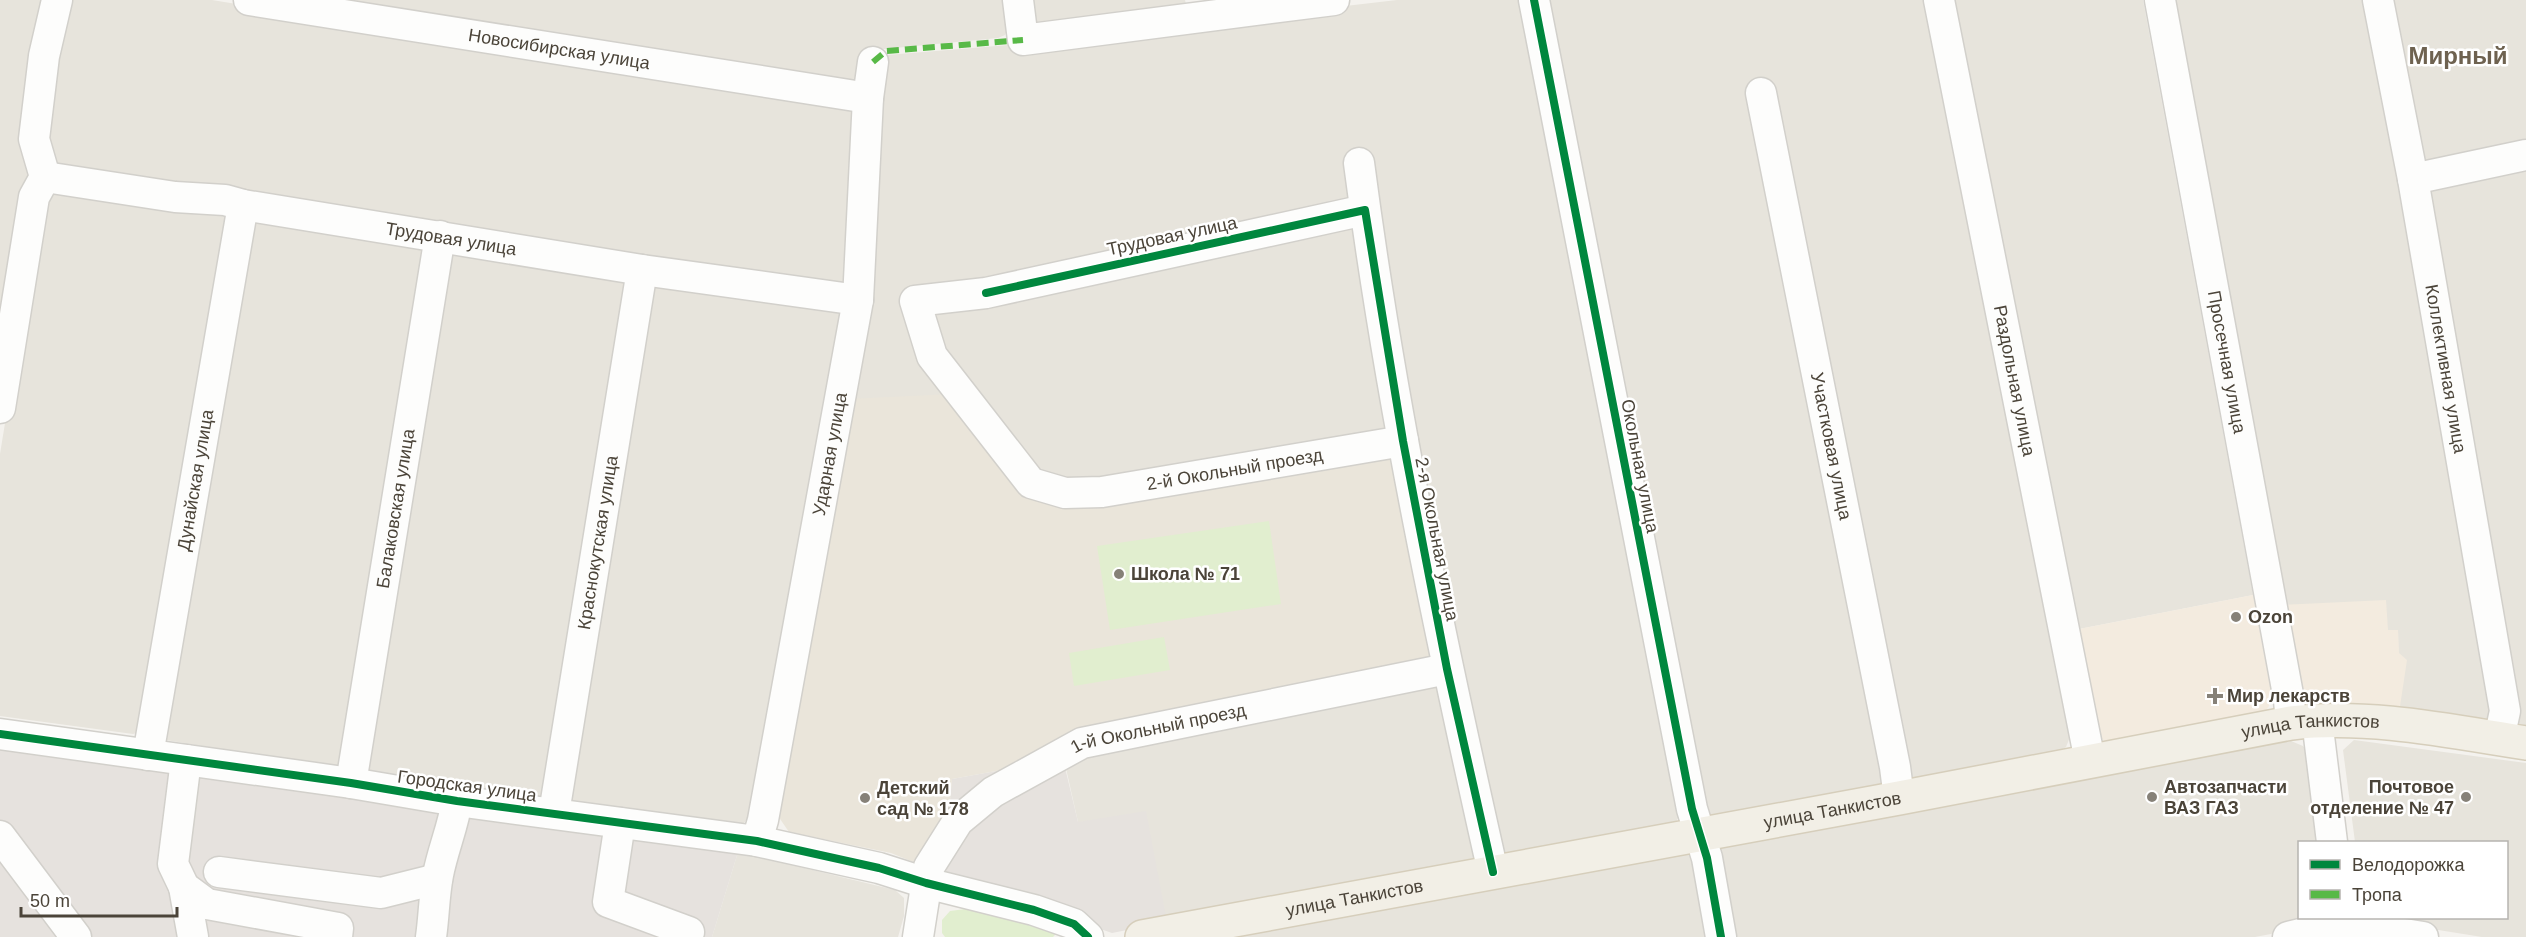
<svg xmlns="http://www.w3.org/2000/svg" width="2526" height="937" font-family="Helvetica,sans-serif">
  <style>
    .residential { fill: #e7e4dc }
    .commercial { fill: #f3ebdf }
    .industrial { fill: #e6e2de }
    .education { fill: #eae5da }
    .green { fill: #e1eecf }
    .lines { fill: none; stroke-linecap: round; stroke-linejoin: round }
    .minor-casing { stroke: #d2d0cb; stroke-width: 33 }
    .major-casing { stroke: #d6cebb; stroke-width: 36 }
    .minor { stroke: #fdfdfc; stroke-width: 30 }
    .major { stroke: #f2efe6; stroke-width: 33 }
    .quiet { stroke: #58b947; stroke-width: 6; stroke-dasharray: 12 6; stroke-linecap: butt }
    .cycleway-casing { stroke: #fff; stroke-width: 11 }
    .cycleway { stroke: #00873e; stroke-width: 8 }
    .poi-dot { fill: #868178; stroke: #fff; stroke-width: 2 }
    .labels { text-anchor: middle; stroke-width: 5; stroke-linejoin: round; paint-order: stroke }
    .street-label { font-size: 18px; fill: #4b4439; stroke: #fff }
    .poi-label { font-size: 18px; font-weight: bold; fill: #4b4439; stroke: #fff; text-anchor: start }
    .district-label { font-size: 24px; font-weight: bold; fill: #6e6250; stroke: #fff }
  </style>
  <rect width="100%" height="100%" fill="#f4f2ee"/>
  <path class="residential" d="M0,0H47L26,141L28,194L0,345Z
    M65,0H212L845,104L855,109L847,275L843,282L837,285L171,191L48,162L49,57Z
    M293,0H1005L1008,26L1005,35L998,38L874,50L856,88Z
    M1024,0H1185L1187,8L1036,30Z
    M1397,0H1527L1682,810L1675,824L1507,856L1496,851L1408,425L1030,492L847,399L881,59L887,55L1020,44Z
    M1541,0H1925L2070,737L2066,747L2060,751L1712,816L1701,807Z
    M1953,0H2143L2253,595L2074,630Z
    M2168,0H2370L2497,708L2491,718L2483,722L2399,713L2398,630H2388L2282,605Z
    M2384,0H2526V145L2422,165Z
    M2526,165V730L2514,724L2427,189Z
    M48,188L230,210L140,732L133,734L0,716V454L42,196Z
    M251,216L425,242L343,761L335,768L166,740Z
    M453,250L629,280L550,789L540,801L368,779L363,769L450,257Z
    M649,281L839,309L847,321L750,813L745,822L739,826L575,803L567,797Z
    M1427,681L1443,689L1478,857L1472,864L1167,922L1078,822L1063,755Z
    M2354,740L2526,763V937H2482L2376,920L2373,918H2506V842H2355L2343,750Z
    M2291,741L2303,746L2309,755L2320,842H2300V918H2323L2308,927L2255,937H1729L1717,850L1726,843Z
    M1685,851L1695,853L1716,937H1221Z
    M738,852L895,890L904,898V916L898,937H712Z"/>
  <path class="commercial" d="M2253,595L2271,692L2269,706L2264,714L2113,743L2104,741L2096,731L2074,630Z
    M2386,600L2388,630H2398L2399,653L2407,660L2399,713L2322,706L2309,701L2300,687L2282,605Z"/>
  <path class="industrial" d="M0,746L738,852L712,937H0Z
    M1063,759L1078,822L1146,811L1167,922L1112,933L943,874L952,779Z"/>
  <path class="education" d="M953,394L1030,492L1376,453L1394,459L1432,659L1063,759L952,779L943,874L891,853L789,832L778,816L847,399Z"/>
  <path class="green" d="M1269,521L1281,604L1110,630L1097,546Z
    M1164,637L1170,670L1074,686L1069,653Z
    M973,908L1051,927L1055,935L1053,937H945L942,933V920L950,911Z"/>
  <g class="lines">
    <g class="minor-casing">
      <g id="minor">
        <path id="s1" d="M249,0L868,98"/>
        <path d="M1018,0L1023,40L1334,0"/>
        <path d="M1534,0L1692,809L1707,858L1721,937"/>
        <path id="s2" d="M1939,0L2090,761"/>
        <path id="s3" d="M2160,0L2289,700L2291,723"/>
        <path id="s4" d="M2378,0L2413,179L2505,711L2499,739"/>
        <path id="s5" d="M1761,93L1895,767L1899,798"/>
        <path d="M1359,163C1390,401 1440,637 1493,872"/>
        <path id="s6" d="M45,177L175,197L225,200L243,205L642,270L858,300"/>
        <path d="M2413,179L2526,155"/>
        <path id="s7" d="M1365,210L986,293L915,301L932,356L1031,483L1065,493L1102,492L1403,441"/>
        <path d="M0,408L34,197L45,177L34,139L44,56L57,0"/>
        <path d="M2317,720L2332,842"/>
        <path d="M0,734L351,783L457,801L757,841L879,868L926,883L1034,910L1074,924L1088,937"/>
        <path id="s8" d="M148,755L243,205"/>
        <path d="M186,760L173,864L184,887L207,904L338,928L337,937"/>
        <path id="s9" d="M351,783L440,236"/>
        <path id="s10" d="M554,813L642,270"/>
        <path d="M620,823L608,902L689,932"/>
        <path d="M0,836L76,937"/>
        <path id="s11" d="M757,841L763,820L858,300L868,98L873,62"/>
        <path d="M219,872L381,893L437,879"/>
        <path d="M184,887L193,937"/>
        <path d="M431,937C434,917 434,895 438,875C443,849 453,827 457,801"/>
        <path id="s12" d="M918,937L929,867L958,821L993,792L1082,743L1447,669"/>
        <path d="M2288,937L2342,924L2423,937"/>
      </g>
    </g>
    <g class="major-casing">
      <g id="major">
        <path id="s13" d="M1142,937L1899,798L2291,723C2369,714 2449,731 2526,743"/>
      </g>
    </g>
    <use href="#minor" class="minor"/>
    <use href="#major" class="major"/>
    <path class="quiet" d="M873,62L886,51L1023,40"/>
    <g class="cycleway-casing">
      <path id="cycleway" d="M1534,0L1692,809L1707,858L1721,937
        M986,293L1365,210L1403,441L1447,669L1493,872
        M0,734L351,783L457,801L757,841L879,868L926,883L1034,910L1074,924L1088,937"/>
    </g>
    <use href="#cycleway" class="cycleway"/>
  </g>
  <g class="poi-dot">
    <circle cx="1119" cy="574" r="6"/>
    <circle cx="2236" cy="617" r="6"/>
    <path d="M2212 687h6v6h6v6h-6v6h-6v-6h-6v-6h6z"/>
    <circle cx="2152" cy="797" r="6"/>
    <circle cx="2466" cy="797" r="6"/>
    <circle cx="865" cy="798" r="6"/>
  </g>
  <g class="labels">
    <g class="street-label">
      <text dy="6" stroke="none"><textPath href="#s1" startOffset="314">Новосибирская улица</textPath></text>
      <text transform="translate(1172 236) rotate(-12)" y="6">Трудовая улица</text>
      <text dy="6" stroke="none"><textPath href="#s6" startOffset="411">Трудовая улица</textPath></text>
      <text dy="6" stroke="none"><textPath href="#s3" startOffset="368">Просечная улица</textPath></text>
      <text dy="6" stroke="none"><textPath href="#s4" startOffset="375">Коллективная улица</textPath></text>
      <text dy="6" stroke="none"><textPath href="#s2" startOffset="388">Раздольная улица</textPath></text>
      <text dy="6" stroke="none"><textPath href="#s5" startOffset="360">Участковая улица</textPath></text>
      <text dy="6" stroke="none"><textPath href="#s11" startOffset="394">Ударная улица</textPath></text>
      <text transform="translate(1640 466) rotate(79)" y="6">Окольная улица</text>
      <text dy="6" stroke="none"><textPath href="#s7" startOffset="885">2-й Окольный проезд</textPath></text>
      <text dy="6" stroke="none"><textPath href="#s8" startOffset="279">Дунайская улица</textPath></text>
      <text dy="6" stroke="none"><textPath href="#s9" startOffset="278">Балаковская улица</textPath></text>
      <text transform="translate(1437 539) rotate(79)" y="6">2-я Окольная улица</text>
      <text dy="6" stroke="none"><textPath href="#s10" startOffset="274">Краснокутская улица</textPath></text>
      <text dy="6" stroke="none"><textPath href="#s13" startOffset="1188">улица Танкистов</textPath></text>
      <text dy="6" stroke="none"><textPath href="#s12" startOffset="350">1-й Окольный проезд</textPath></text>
      <text transform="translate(467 786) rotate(8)" y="6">Городская улица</text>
      <text dy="6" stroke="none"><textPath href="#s13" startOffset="702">улица Танкистов</textPath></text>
      <text dy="6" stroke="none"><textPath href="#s13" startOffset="216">улица Танкистов</textPath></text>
    </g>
    <g class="poi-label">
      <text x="1131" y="580">Школа № 71</text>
      <text x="2248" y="623">Ozon</text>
      <text x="2227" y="702">Мир лекарств</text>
      <text x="2164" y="793">Автозапчасти<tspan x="2164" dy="21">ВАЗ ГАЗ</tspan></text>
      <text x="2454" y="793" text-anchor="end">Почтовое<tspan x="2454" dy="21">отделение № 47</tspan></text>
      <text x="877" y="794">Детский<tspan x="877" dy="21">сад № 178</tspan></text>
    </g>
    <g class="district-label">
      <text x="2458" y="64">Мирный</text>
    </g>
  </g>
  <rect x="2298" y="841" width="210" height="78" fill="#ffffff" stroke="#b7b4b0" stroke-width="1.5"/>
  <rect x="2310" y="860" width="30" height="9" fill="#00873e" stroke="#b7b4b0" stroke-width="1.5"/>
  <text x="2352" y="871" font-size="18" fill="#4b4439">Велодорожка</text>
  <rect x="2310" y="890" width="30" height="9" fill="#58b947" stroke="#b7b4b0" stroke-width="1.5"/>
  <text x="2352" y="901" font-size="18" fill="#4b4439">Тропа</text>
  <path d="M21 907v9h156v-9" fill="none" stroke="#4b4439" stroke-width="3"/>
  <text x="30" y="907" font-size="18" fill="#4b4439" stroke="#ffffff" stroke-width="4.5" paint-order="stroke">50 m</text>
</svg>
